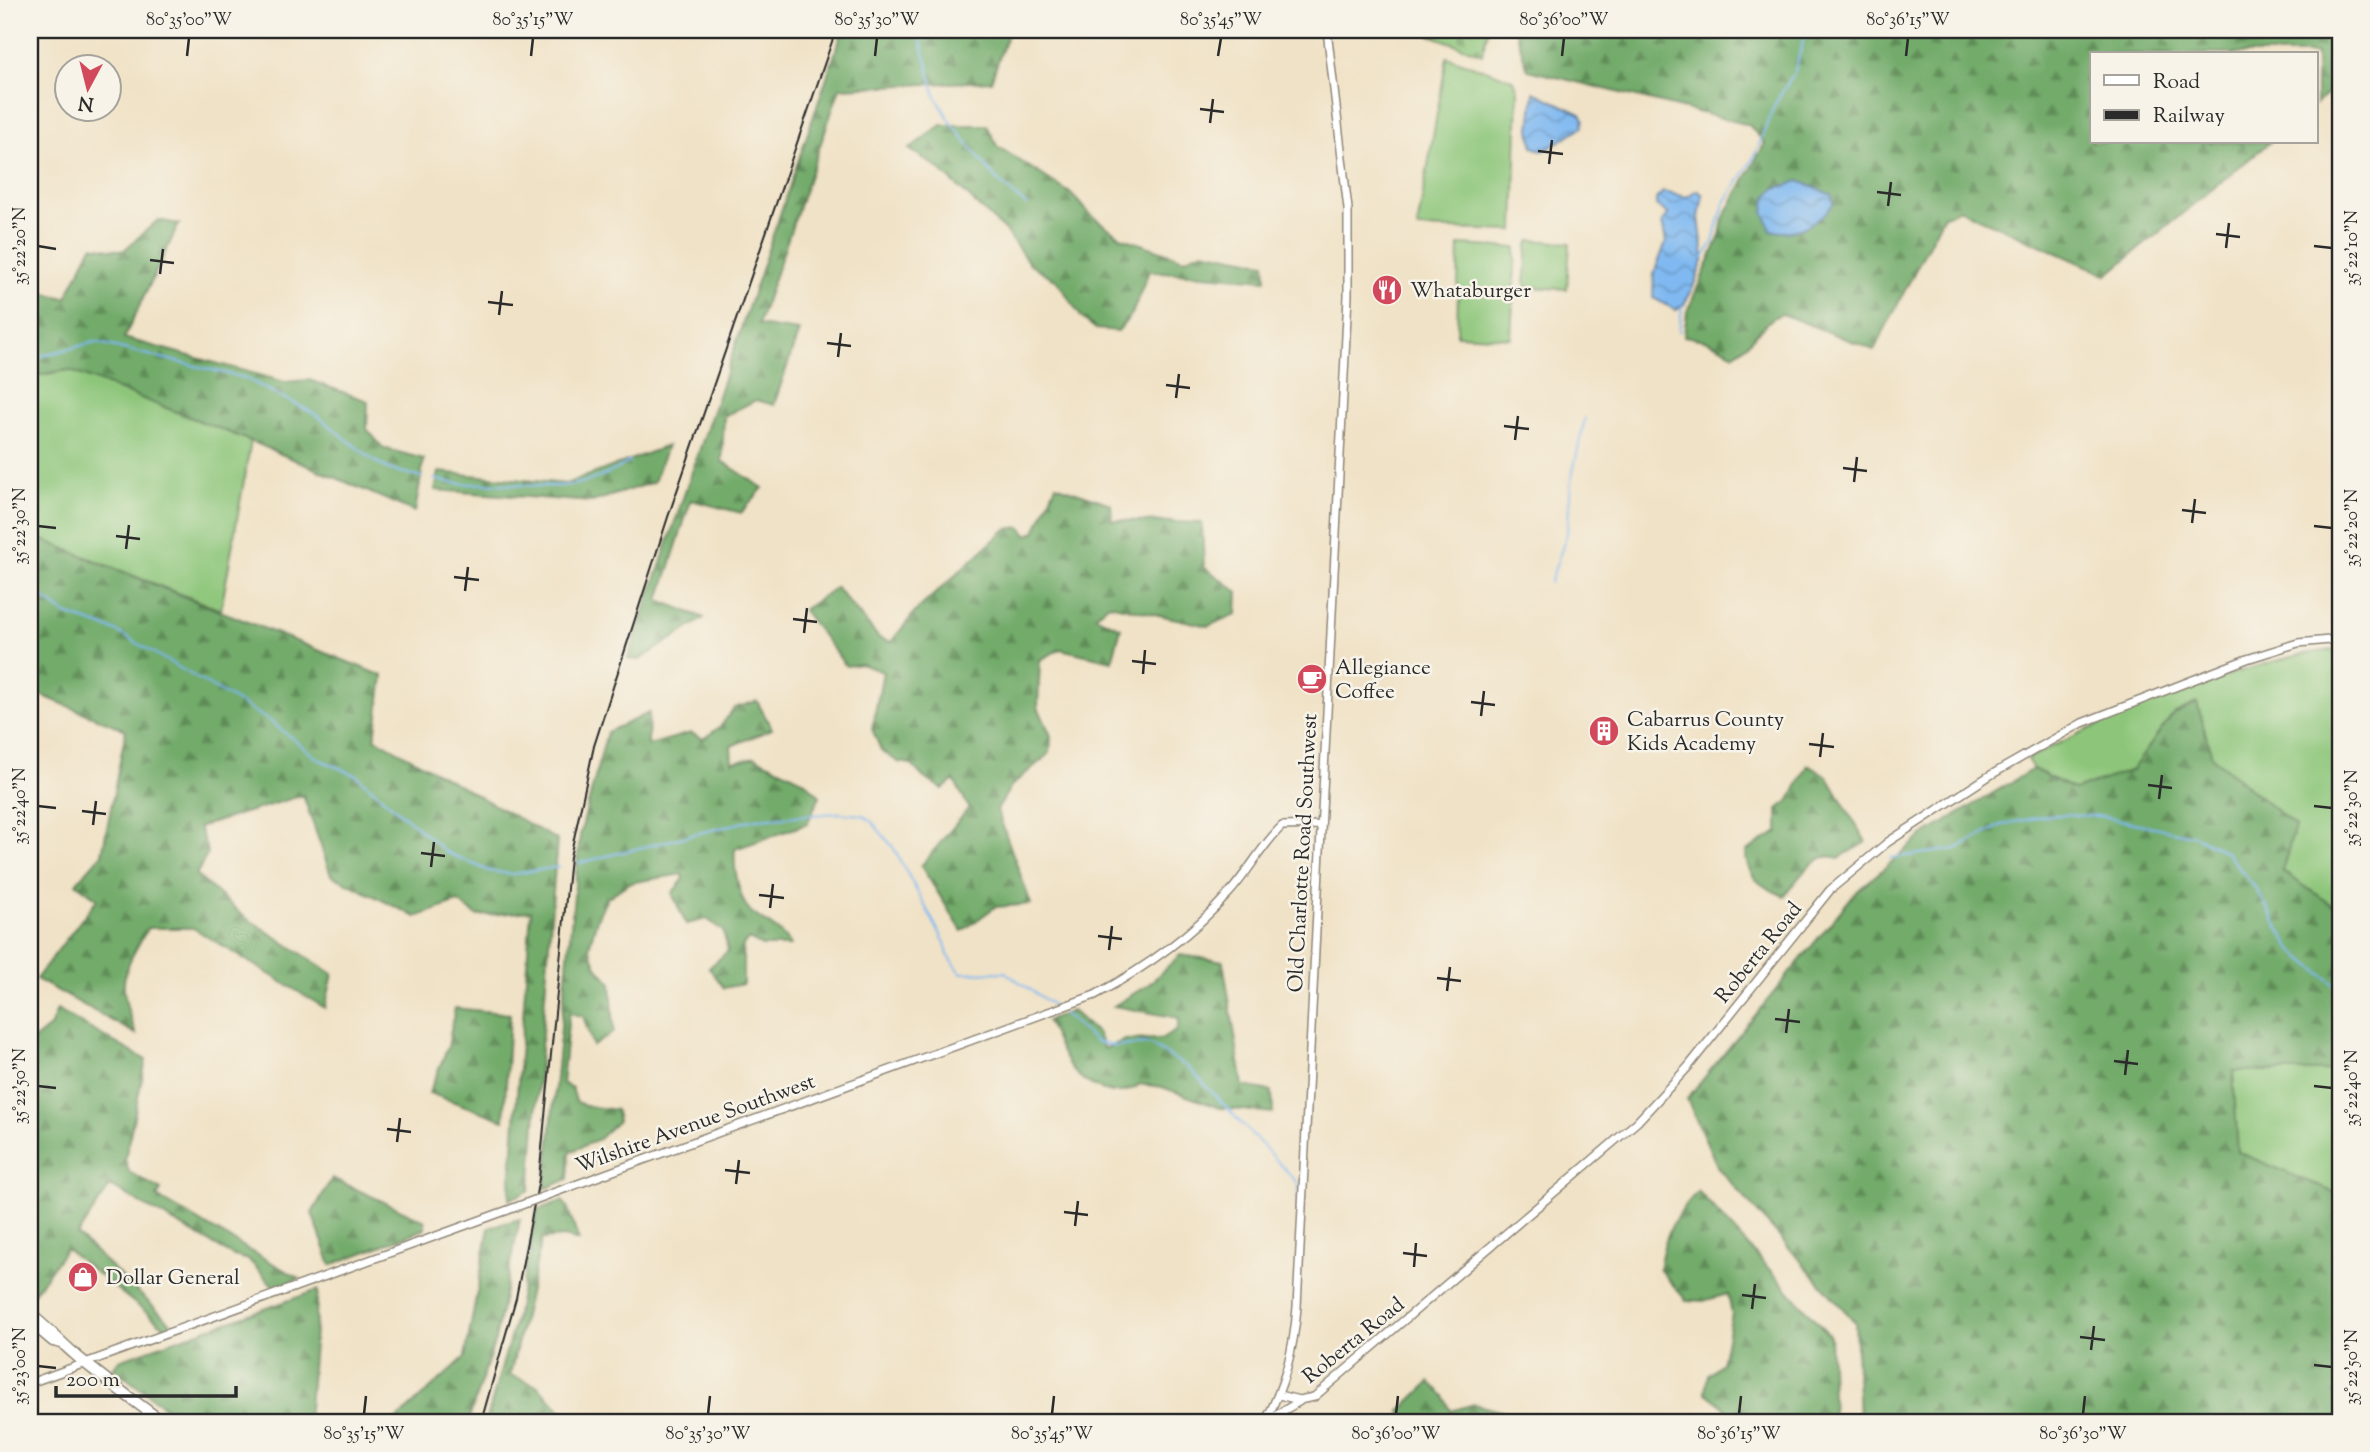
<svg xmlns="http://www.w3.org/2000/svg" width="2370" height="1452" font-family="'Sorts Mill Goudy',serif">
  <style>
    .grass { fill: #8dc67a; stroke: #5c7852; stroke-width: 2 }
    .forest { fill: url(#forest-firs); stroke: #4e6b4a; stroke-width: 2 }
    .cemetery { fill: url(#cemetery-stones); stroke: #5c7852; stroke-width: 2 }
    .water { fill: url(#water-waves); stroke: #56728e; stroke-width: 2 }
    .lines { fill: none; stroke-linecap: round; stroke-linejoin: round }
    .stream { stroke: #80b9f1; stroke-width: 2 }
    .secondary-casing { stroke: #8e8678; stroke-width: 10 }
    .highway-casing { stroke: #8e8678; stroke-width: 13 }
    .secondary { stroke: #fff; stroke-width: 7 }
    .highway { stroke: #fff; stroke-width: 10 }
    .rail { stroke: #2b2b2b; stroke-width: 2 }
    .secondary-bridge-casing { stroke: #8e8678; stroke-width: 10; stroke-linecap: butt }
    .secondary-bridge { stroke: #fff; stroke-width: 7 }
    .ticks { fill: none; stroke: #2b2b2b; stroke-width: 2.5 }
    .labels { text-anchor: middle; stroke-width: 5; stroke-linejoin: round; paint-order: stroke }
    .poi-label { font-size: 21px; fill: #2b2b2b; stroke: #f7f3e8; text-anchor: start }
    .street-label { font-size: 21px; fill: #2b2b2b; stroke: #f7f3e8 }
    .neatline { fill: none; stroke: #2b2b2b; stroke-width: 2.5 }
    .ticks-label { font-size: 18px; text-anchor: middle; fill: #2b2b2b }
  </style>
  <defs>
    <pattern id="forest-firs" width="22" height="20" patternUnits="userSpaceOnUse" patternTransform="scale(1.75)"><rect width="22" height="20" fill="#72ab6a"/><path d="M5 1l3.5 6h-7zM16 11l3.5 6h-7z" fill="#5e8b57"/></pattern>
    <pattern id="cemetery-stones" width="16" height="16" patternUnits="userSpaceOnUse" patternTransform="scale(1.75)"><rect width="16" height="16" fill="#8dc67a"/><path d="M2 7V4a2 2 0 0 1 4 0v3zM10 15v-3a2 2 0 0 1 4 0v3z" fill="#73a164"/></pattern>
    <pattern id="water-waves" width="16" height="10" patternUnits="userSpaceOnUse" patternTransform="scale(1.75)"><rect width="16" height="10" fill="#80b9f1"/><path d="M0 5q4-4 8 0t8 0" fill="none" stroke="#6997c3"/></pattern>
  </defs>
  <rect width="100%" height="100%" fill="#f7f3e8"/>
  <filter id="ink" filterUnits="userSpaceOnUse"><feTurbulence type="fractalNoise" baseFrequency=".0143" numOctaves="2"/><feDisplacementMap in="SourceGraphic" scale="14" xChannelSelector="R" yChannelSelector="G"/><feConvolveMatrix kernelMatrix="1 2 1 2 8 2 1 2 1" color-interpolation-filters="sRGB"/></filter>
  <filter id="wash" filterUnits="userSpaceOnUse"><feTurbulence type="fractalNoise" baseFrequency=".00686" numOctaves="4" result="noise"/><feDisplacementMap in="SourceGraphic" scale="28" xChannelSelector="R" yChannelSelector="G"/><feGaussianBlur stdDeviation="1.57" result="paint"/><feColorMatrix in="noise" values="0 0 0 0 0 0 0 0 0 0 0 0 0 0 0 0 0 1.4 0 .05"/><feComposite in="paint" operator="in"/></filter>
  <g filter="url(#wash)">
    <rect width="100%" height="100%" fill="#f0e2c6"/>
    <path class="grass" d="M1447,57L1512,79L1518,89L1514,231L1417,228Z
      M1531,240L1570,243L1567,289L1525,287L1528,244Z
      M1459,245L1516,248L1511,338L1457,335Z
      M69,370L251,441L221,610L30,535V377Z
      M2340,650V910L2282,871L2295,826L2212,757L2196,703L2173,714L2132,770L2075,790L2033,769L2027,759C2096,724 2167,693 2241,671C2275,661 2305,651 2340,650Z
      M2233,1071H2340V1195L2237,1152Z"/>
    <path class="forest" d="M843,30H1009L991,81L840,88L758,325L799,331L774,405L756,400L724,416L722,461L763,488L741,513L691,500L659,600L704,618L640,660L628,659Z
      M1515,30H2340V84L2316,104V54H2092V142H2270L2107,275L1959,209L1943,217L1874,350L1782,314C1762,320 1753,344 1734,354L1708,341L1684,336L1687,312L1720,236L1723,219L1765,143L1749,125L1528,70Z
      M941,125H987L997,146L1070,193L1092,216L1121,237L1184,259L1203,251L1265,263L1266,280L1149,271L1132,314L1118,331L1096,329L1082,318L1057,281L1029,263L1006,232L938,168L909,149Z
      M158,220L179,224L124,338L285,382L309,380L368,401L367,429L383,448L424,459L415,512L251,441L69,370L30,376V323L34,317L30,314V290L66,298L92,246L123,251Z
      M667,446L654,482L592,502L435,490L439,472L566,484Z
      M1056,485L1111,504L1112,520L1202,523L1204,567L1238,592L1237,614L1208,626L1109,604L1095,616L1121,628L1112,661L1060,649L1040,660L1038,707L1051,736L1050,753L1011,786L997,810L1031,904L995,907L962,931L921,866L969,808L954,780L943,789L924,778L911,764L898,762L881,750L872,729L883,672L861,664L846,666L803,610L836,587L879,638L891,642L916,611L1006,529L1021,527L1027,535L1035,532Z
      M30,535L383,676L375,738L557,840L530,1190L509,1200L531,911L478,916L458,902L416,917L331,875L303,795L199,827L208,853L196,875L245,917L333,974L325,1008L193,928H148C120,975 117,982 136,1034L36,979L97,899L76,883L102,854L126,730L36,693L30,700Z
      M757,701L772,729L731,746L732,762L755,757L803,780L820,796L807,824L735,849C733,865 739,903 752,913C767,924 781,929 791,946H762L749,939L743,945V984L724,988L709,968L728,951L723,931L707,919L686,924L672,893L684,879L682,874L629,883L607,898L598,916L589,947L597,967L611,983L614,1032L593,1046L583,1016L569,1013L562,1083L572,1088L576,1101L585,1106L616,1110L618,1121L599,1139L570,1152L568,1179L545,1189L580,835L607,732L649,713L648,745L691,733L703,739L721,726L734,708Z
      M2197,703L2212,757L2295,826L2282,871L2340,910V1071H2233L2238,1152L2340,1195V1422H1859L1855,1322L1718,1168L1687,1099L1855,893L1922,836L2033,769L2075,790L2132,770L2173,714Z
      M1808,765L1827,776L1866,842L1839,858C1815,849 1799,879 1784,896C1762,887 1745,877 1746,851L1778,832V809L1790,800Z
      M1180,955L1223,961L1243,1086L1272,1091L1273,1113L1220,1108L1162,1087L1140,1084C1119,1102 1084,1087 1069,1065C1060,1052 1054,1035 1047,1021L1072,1011L1098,1034L1104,1049L1125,1040L1162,1039L1177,1030L1179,1018L1114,1006L1149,984Z
      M455,1008L510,1014L504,1120L429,1093L448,1047Z
      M57,1010L146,1060L125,1159L129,1172L161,1190L157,1197L300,1279L274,1287L249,1260L234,1256L110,1186L77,1235L172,1324L166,1328L66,1249L30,1298V1043L50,1027Z
      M332,1178L425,1221V1229L331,1265L312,1213Z
      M1698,1191L1830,1336L1833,1422H1732L1724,1407L1705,1392L1708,1374L1722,1363L1732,1314L1728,1294L1703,1301L1686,1300L1659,1269C1665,1233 1673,1218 1698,1191Z
      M562,1201L567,1206L579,1241L564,1237L542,1239L510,1375L538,1386L572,1422H486L517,1313L537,1210Z
      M520,1219L495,1340L468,1422H394L465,1357L489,1227Z
      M318,1290L308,1422H184L113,1368L119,1360Z
      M1430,1382L1444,1396L1451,1411L1474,1404L1515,1415L1519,1422H1410L1400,1411Z"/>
    <path class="cemetery" d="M1416,30H1488L1482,54Z"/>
    <path class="water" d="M1534,92L1581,114L1584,119L1582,127L1544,151L1533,147L1530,129Z
      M1799,181L1832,195L1833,204C1819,223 1794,237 1771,230L1764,212L1766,197L1776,188Z
      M1697,190L1703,195L1699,217L1704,258L1691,292L1683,306L1676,310L1653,298L1654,274L1666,242L1662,222L1668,214L1656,205V199L1663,192L1686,197Z"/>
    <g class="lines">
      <path class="stream" d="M918,30L936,97L952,124L995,178L1026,205
        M1704,258L1713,242L1724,204L1754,157L1774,106L1795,71L1806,30
        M1679,332L1682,306
        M30,359L95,342L245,378L315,414L374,461L391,470L422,477
        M434,479C458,486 475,483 499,484C553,486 582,493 630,461
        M1550,583L1567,534L1571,481L1585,418
        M30,588L66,614L114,630L137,643L270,721L318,759L356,775L446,852L489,871L512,874L559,867
        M1891,858L1956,849L2004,824L2052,815L2101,816L2196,836L2227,853L2256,889L2291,949L2340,989
        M579,863L756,819L838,813L863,815L872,822L893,847L945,943L948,955L961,973L1005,972L1054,1006
        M1064,1014L1096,1042L1115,1046L1149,1044L1189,1068L1299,1184L1297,1213"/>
    </g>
  </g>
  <g filter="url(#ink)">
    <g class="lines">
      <g class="secondary-casing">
        <path id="secondary" d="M553,1193L1095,995C1145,968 1190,937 1228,894C1248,873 1261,846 1282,826L1321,825
          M30,1383L508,1210
          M1279,1395L1299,1400L1314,1397L1637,1122L1688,1067L1830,890L1888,842L1989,776L2082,723L2247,659L2298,643L2340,639
          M1268,1420L1300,1401
          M1265,1422C1285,1385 1294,1349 1297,1307L1348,296V209L1327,30"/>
      </g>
      <g class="highway-casing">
        <path id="highway" d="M30,1314C49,1329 61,1343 79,1358C106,1380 134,1401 163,1422
          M33,1324L53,1341L61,1343"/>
      </g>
      <use href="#secondary" class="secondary"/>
      <use href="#highway" class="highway"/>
      <path class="rail" d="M481,1422L516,1298L539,1179L570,857L594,746L668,517L836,30"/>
      <g class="secondary-bridge-casing">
        <path id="secondary-bridge" d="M508,1210L553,1193"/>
      </g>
      <use href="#secondary-bridge" class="secondary-bridge"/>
    </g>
  </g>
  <path class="ticks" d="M187,56L189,38M531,56L533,38M875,56L877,38M1218,56L1221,38M1562,56L1564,38M1906,56L1908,38M1200,109L1224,112M1210,123L1213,99M1538,151L1563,154M1549,164L1552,140M1877,192L1901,195M1888,206L1891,182M2216,234L2240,237M38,246L56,249M2314,246L2332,248M2226,248L2229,223M150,260L174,263M160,274L163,249M488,302L513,305M499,315L502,291M827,343L851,346M838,357L841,333M1166,385L1190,388M1176,398L1179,374M1504,426L1529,429M1515,440L1518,416M1843,468L1867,471M1854,482L1857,457M2182,510L2206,513M2192,523L2195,499M38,526L56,528M2314,526L2332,528M116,536L140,539M126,549L129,525M454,577L479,580M465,591L468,567M793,619L817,622M804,633L807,608M1132,661L1156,664M1143,674L1145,650M1471,702L1495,705M1481,716L1484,691M1809,744L1834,747M1820,757L1823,733M2148,785L2172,788M2159,799L2162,775M38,806L56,808M2314,806L2332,808M82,811L106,814M93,825L96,801M421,853L445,856M431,867L434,842M759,895L784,898M770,908L773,884M1098,936L1122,939M1109,950L1112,926M1437,978L1461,981M1447,991L1450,967M1775,1019L1800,1022M1786,1033L1789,1009M2114,1061L2138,1064M2125,1075L2128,1050M38,1086L56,1088M2314,1086L2332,1088M387,1129L411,1132M397,1142L400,1118M725,1170L750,1173M736,1184L739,1160M1064,1212L1088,1215M1075,1226L1078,1201M1403,1253L1427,1256M1414,1267L1416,1243M1742,1295L1766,1298M1752,1309L1755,1284M2080,1337L2105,1340M2091,1350L2094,1326M2314,1365L2332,1367M38,1366L56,1368M364,1414L366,1396M708,1414L710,1396M1052,1414L1054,1396M1396,1414L1398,1396M1739,1414L1741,1396M2083,1414L2085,1396"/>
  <defs>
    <g id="restaurant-disc" transform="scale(1.575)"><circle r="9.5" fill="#d1495b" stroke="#f7f3e8"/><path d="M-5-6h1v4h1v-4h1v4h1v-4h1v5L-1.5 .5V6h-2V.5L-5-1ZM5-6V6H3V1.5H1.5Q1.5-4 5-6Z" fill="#fff"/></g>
    <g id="cafe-disc" transform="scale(1.575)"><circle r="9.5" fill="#d1495b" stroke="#f7f3e8"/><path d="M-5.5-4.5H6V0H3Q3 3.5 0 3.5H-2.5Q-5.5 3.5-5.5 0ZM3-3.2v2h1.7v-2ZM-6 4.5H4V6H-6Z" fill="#fff"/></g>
    <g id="building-disc" transform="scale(1.575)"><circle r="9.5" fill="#d1495b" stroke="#f7f3e8"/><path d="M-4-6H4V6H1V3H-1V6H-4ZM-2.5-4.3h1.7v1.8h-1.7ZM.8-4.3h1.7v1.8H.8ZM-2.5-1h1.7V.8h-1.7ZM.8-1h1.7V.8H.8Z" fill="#fff"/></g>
    <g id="shop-disc" transform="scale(1.575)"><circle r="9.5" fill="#d1495b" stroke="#f7f3e8"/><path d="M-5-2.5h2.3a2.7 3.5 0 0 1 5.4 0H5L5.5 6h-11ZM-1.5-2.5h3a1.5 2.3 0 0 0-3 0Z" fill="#fff"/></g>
  </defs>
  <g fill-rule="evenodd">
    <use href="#restaurant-disc" x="1387" y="290"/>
    <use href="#cafe-disc" x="1312" y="679"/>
    <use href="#building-disc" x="1604" y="731"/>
    <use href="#shop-disc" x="83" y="1277"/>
  </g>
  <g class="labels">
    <g class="poi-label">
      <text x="1410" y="297">Whataburger</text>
      <text x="1335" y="674">Allegiance<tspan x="1335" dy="24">Coffee</tspan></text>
      <text x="1627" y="726">Cabarrus County<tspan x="1627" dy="24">Kids Academy</tspan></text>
      <text x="106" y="1284">Dollar General</text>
    </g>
    <g class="street-label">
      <text transform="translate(1302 853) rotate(-87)" y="7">Old Charlotte Road Southwest</text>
      <text transform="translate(1758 952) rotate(-51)" y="7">Roberta Road</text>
      <text transform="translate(695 1123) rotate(-20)" y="7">Wilshire Avenue Southwest</text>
      <text transform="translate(1353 1340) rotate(-39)" y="7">Roberta Road</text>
    </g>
  </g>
  <rect width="2370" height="1452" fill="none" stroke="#f7f3e8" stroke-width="77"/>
  <rect x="2090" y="52" width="228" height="91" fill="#f7f3e8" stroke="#a5a39c" stroke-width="2"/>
  <rect x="2104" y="75" width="35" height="10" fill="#ffffff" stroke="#a5a39c" stroke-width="2"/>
  <text x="2153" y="88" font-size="21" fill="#2b2b2b">Road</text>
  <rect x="2104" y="110" width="35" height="10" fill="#2b2b2b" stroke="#a5a39c" stroke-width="2"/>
  <text x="2153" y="122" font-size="21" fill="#2b2b2b">Railway</text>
  <g transform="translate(88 88) rotate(187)"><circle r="33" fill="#f7f3e8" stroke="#a5a39c" stroke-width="2"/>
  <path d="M0-5L12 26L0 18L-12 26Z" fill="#d1495b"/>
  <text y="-10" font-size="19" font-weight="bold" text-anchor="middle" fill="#2b2b2b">N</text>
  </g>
  <path d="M56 1386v10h180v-10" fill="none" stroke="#2b2b2b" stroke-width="3.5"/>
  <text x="66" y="1386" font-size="21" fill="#2b2b2b" stroke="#f7f3e8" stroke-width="5" paint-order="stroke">200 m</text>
  <rect x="38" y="38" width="2294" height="1376" class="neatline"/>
  <g class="ticks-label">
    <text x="189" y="25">80°35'00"W</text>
    <text x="533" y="25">80°35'15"W</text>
    <text x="877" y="25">80°35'30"W</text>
    <text x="1221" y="25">80°35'45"W</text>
    <text x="1564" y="25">80°36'00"W</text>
    <text x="1908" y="25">80°36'15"W</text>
    <text transform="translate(19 246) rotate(-90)" y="6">35°22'20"N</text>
    <text transform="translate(2351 248) rotate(-90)" y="6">35°22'10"N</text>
    <text transform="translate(19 526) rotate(-90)" y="6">35°22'30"N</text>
    <text transform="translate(2351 528) rotate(-90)" y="6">35°22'20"N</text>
    <text transform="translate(19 806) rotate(-90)" y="6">35°22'40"N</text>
    <text transform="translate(2351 808) rotate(-90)" y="6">35°22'30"N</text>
    <text transform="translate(19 1086) rotate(-90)" y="6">35°22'50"N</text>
    <text transform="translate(2351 1088) rotate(-90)" y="6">35°22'40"N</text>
    <text transform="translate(19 1366) rotate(-90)" y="6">35°23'00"N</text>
    <text transform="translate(2351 1367) rotate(-90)" y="6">35°22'50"N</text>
    <text x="364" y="1439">80°35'15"W</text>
    <text x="708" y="1439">80°35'30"W</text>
    <text x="1052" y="1439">80°35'45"W</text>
    <text x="1396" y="1439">80°36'00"W</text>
    <text x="1739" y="1439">80°36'15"W</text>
    <text x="2083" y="1439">80°36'30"W</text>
  </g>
</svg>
